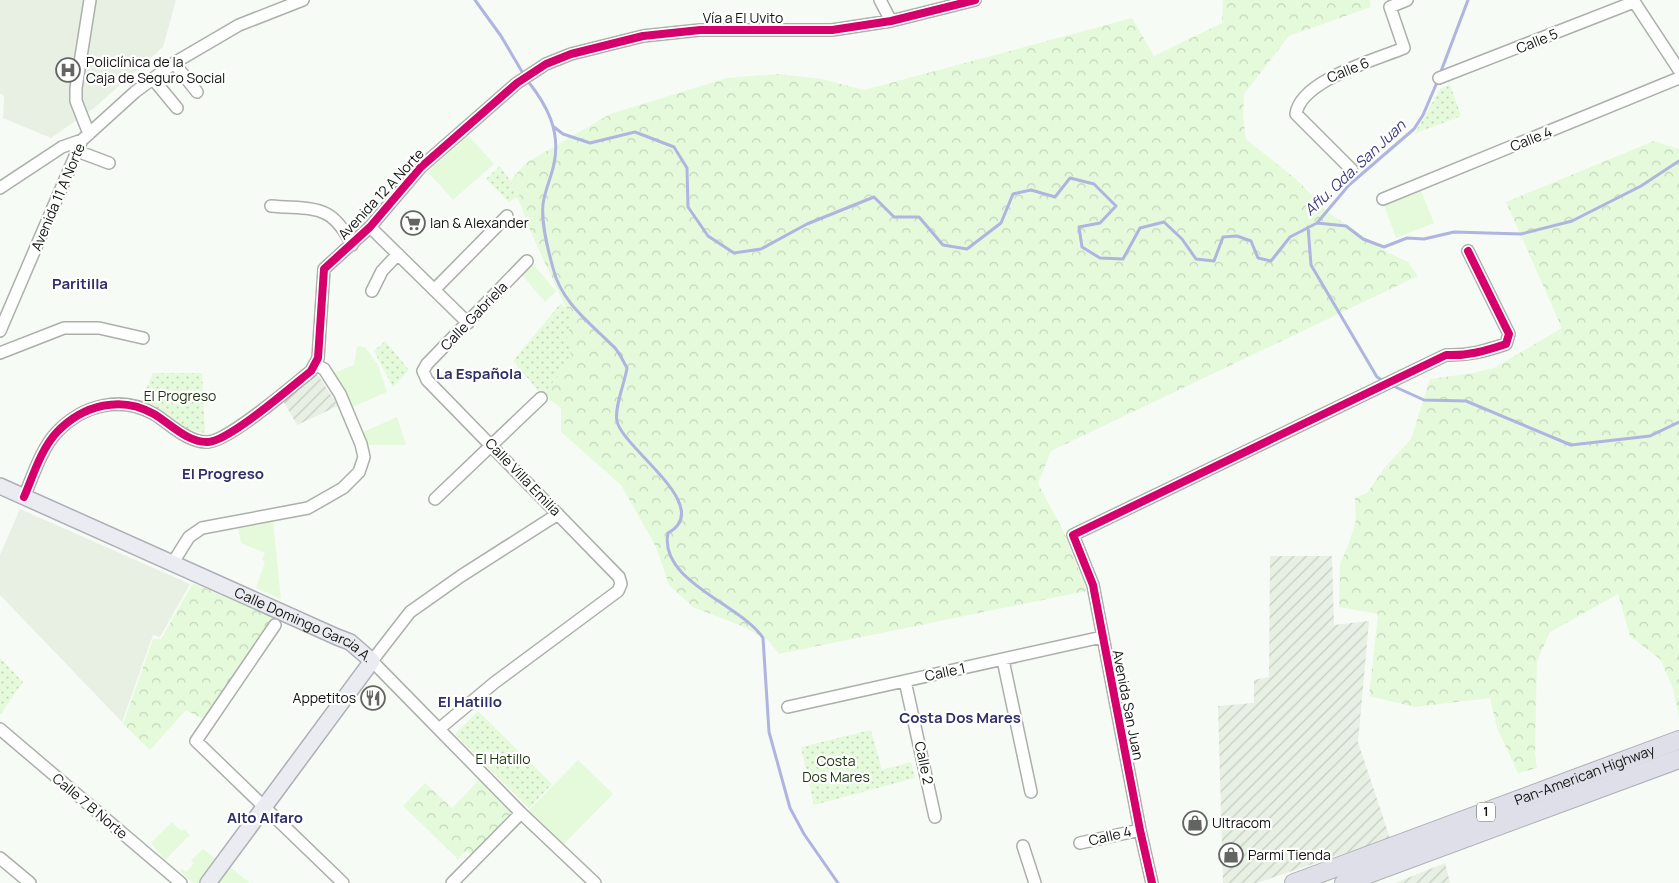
<svg xmlns="http://www.w3.org/2000/svg" width="1679" height="883" font-family="Manrope,sans-serif">
  <style>
    .built { fill: #e7f0e3 }
    .industrial { fill: url(#industrial-furrows) }
    .grass { fill: #e5fadb }
    .forest { fill: url(#forest-crowns) }
    .park { fill: url(#park-dots) }
    .lines { fill: none; stroke-linecap: round; stroke-linejoin: round }
    .stream { stroke: #afb4e0; stroke-width: 3 }
    .minor-casing { stroke: #acafab; stroke-width: 14 }
    .major-casing { stroke: #acafb6; stroke-width: 18 }
    .highway-casing { stroke: #acafb6; stroke-width: 20 }
    .minor { stroke: #fefefe; stroke-width: 11 }
    .major { stroke: #eaecf1; stroke-width: 15 }
    .highway { stroke: #dedfe8; stroke-width: 18 }
    .cycleway-casing { stroke: #fff; stroke-width: 11 }
    .cycleway { stroke: #d6006c; stroke-width: 8 }
    .labels { text-anchor: middle; stroke-width: 4.5; stroke-linejoin: round; paint-order: stroke }
    .shield { fill: #fff; stroke: #585a58; stroke-width: 1 }
    .shield-label { font-size: 12px; font-weight: bold; fill: #111410 }
    .street-label { font-size: 14px; fill: #111410; stroke: #fff }
    .poi-label { font-size: 14px; fill: #111410; stroke: #fff; text-anchor: start }
    .park-label { font-size: 14px; fill: #1b360b; stroke: #fff }
    .water-label { font-size: 15px; font-style: italic; fill: #3c3b89; stroke: #fff }
    .neighbourhood-label { font-size: 15px; font-weight: bold; fill: #2f2f6a; stroke: #fff }
  </style>
  <defs>
    <pattern id="industrial-furrows" width="10" height="10" patternUnits="userSpaceOnUse" patternTransform="scale(1.25)"><rect width="10" height="10" fill="#e7f0e3"/><path d="M-1 1l2-2M0 10L10 0M9 11l2-2" fill="none" stroke="#c5cdc2"/></pattern>
    <pattern id="forest-crowns" width="20" height="18" patternUnits="userSpaceOnUse" patternTransform="scale(1.25)"><rect width="20" height="18" fill="#e5fadb"/><path d="M2 6a3 3 0 1 1 6 0M12 15a3 3 0 1 1 6 0" fill="none" stroke="#c3d5bb"/></pattern>
    <pattern id="park-dots" width="8" height="8" patternUnits="userSpaceOnUse" patternTransform="scale(1.25)"><rect width="8" height="8" fill="#e5fadb"/><path d="M2 2h.1M6 6h.1" fill="none" stroke="#c3d5bb" stroke-width="1.8" stroke-linecap="round"/></pattern>
  </defs>
  <rect width="100%" height="100%" fill="#f7fbf5"/>
  <path class="built" d="M0,0H176L163,47L94,108L51,138L3,118L4,96L0,93Z
    M20,509L190,584L160,637L153,635L122,722L0,595V555Z"/>
  <path class="industrial" d="M316,372L338,406L297,425L282,399Z
    M1270,556H1332L1334,625L1369,621L1358,742L1390,838L1257,883H1223L1218,706L1254,703V680L1269,677Z
    M1445,863L1450,883H1395Z"/>
  <path class="grass" d="M468,135L494,164L453,200L428,172Z
    M1421,191L1434,223L1396,238L1384,205Z
    M534,265L556,291L545,302L522,275Z
    M357,346L365,347L378,365L387,392L350,408L333,373L354,365Z
    M397,417L406,445H366L361,433Z
    M273,521L281,599L256,588L265,562L262,559L265,553L241,543L238,529Z
    M578,760L613,794L560,848L525,814Z
    M172,822L181,831L184,829L190,835L165,860L151,843Z
    M203,849L218,861L199,883H193L180,871L182,869L186,872L194,863L191,860Z
    M229,866L250,883H215Z"/>
  <path class="forest" d="M1223,0H1370L1371,7L1289,36L1244,94L1243,117L1246,139L1297,180L1329,213L1387,252L1408,262L1418,276L1051,451L1038,484L1063,530L1087,591L779,654L768,640L744,627L693,607L669,585L656,547L621,485L561,432V408L543,395L567,310L532,235L511,180L526,163L610,114L727,78L778,74L822,79L864,90L1132,18L1154,56L1222,23Z
    M1654,141L1679,149V718L1673,689L1661,660L1630,636L1618,594L1550,632L1537,661L1535,754L1537,768L1518,773L1497,728L1490,698L1415,707L1369,696L1378,614L1339,607L1340,564L1349,543L1356,520L1355,498L1367,493L1385,467L1411,439L1430,379L1473,373L1494,368L1562,328L1506,202Z
    M193,583L274,618L205,720L186,710L150,750L123,724L153,639H161Z
    M480,779L515,813L474,857L467,850L458,859L403,806L425,783L452,808Z"/>
  <path class="park" d="M1450,85L1461,116L1414,134L1441,88Z
    M500,166L520,195L509,202L486,179Z
    M561,303L573,315L567,338L572,360L542,395L513,361Z
    M385,341L409,370L393,387L374,351Z
    M153,373H202L205,433L188,430L141,400Z
    M0,658L23,682L0,715Z
    M478,711L552,784L529,808L455,734Z
    M871,730L882,770L911,762L915,778L814,805L801,747Z"/>
  <g class="lines">
    <path class="stream" d="M475,0L501,36L524,75
      M1440,74L1468,0
      M527,80C547,105 561,131 554,164C551,178 545,190 543,204C541,224 548,250 553,268C561,302 590,323 613,346C619,351 623,361 627,368C625,382 614,408 617,421C622,448 716,507 668,533C658,581 742,605 763,638L769,732L790,808L804,834L838,883
      M554,127L563,134L590,143L635,132L674,147L687,168L688,207L708,236L734,253L761,249L807,224L874,197L894,217H919L943,245L967,249L1001,223L1013,194L1031,190L1055,197L1070,178L1094,184L1116,206L1100,223L1079,227L1082,247L1100,258L1123,259L1140,228L1164,222L1182,239L1196,259L1214,261L1223,237L1237,236L1251,241L1258,258L1271,261L1290,237L1317,223L1349,185L1414,129L1423,115L1438,80
      M1317,223L1346,226L1363,239L1384,247L1407,238L1424,239L1454,232L1521,234L1572,221L1641,186L1679,161
      M1308,227L1311,265L1377,377L1385,382
      M1391,385L1424,400L1466,401L1571,445L1650,436L1679,422"/>
    <g class="minor-casing">
      <path id="minor" d="M880,0L891,21
        M1633,0L1679,70
        M174,63L197,92
        M1439,78L1634,2
        M153,79L177,108
        M89,134L76,101V88L90,0
        M77,151L109,163
        M1352,170L1296,114C1301,80 1375,60 1404,48L1390,7L1407,0
        M0,188L62,147L82,140
        M1383,199L1679,78
        M271,206C313,210 331,202 352,245
        M370,227L468,323
        M434,290L507,216
        M372,291L382,271L398,254
        M0,331L82,140L135,92L174,63L239,25L303,0
        M0,353L64,328H99L143,338
        M24,497C33,476 41,449 57,432C83,405 121,395 154,414C169,423 188,443 208,442C229,441 291,387 311,371L318,358L324,269L370,227L421,167L517,83L546,64L571,54L643,36L700,30H832L891,21L975,0
        M435,499L541,398
        M558,514L461,576L410,612L372,661L521,813L595,883
        M172,564L189,537L202,528L308,508L343,488L359,472L364,457L361,444L340,394L324,369L316,365
        M275,625L196,741L343,883
        M1003,660L1031,792
        M905,681L935,817
        M788,707L1102,637
        M0,729L181,883
        M439,729L494,683L618,591L621,584L619,577L427,380L423,371L427,364L527,261
        M1080,843L1140,830
        M1023,846L1035,883
        M0,858L30,883
        M452,883L521,813
        M1152,883L1140,830L1093,585L1073,535L1446,355C1468,356 1485,351 1506,344L1509,334L1468,251"/>
    </g>
    <g class="major-casing">
      <g id="major">
        <path id="s1" d="M0,486L337,637L350,642L372,661L208,883"/>
      </g>
    </g>
    <g class="highway-casing">
      <g id="highway">
        <path id="s2" d="M1294,883L1679,740"/>
        <path d="M1344,883L1679,759"/>
      </g>
    </g>
    <use href="#minor" class="minor"/>
    <use href="#major" class="major"/>
    <use href="#highway" class="highway"/>
    <g class="cycleway-casing">
      <path id="cycleway" d="M24,497C33,476 41,449 57,432C83,405 121,395 154,414C169,423 188,443 208,442C229,441 291,387 311,371L318,358L324,269L370,227L421,167L517,83L546,64L571,54L643,36L700,30H832L891,21L975,0
        M1152,883L1140,830L1093,585L1073,535L1446,355C1468,356 1485,351 1506,344L1509,334L1468,251"/>
    </g>
    <use href="#cycleway" class="cycleway"/>
  </g>
  <defs>
    <g id="hospital-ring" transform="scale(1.25)"><circle r="9.5" fill="#fff" stroke="#626560" stroke-width="1.5"/><path d="M-5-5h3v3.5h4V-5h3V5h-3V1.5h-4V5h-3Z" fill="#626560"/></g>
    <g id="supermarket-ring" transform="scale(1.25)"><circle r="9.5" fill="#fff" stroke="#626560" stroke-width="1.5"/><path d="M-6-5.5h2.5l.6 2H6L4.5 2H-2.5L-4.4-4H-6ZM-1.5 3.2a1.3 1.3 0 1 0 .1 0ZM3 3.2a1.3 1.3 0 1 0 .1 0Z" fill="#626560"/></g>
    <g id="restaurant-ring" transform="scale(1.25)"><circle r="9.5" fill="#fff" stroke="#626560" stroke-width="1.5"/><path d="M-5-6h1v4h1v-4h1v4h1v-4h1v5L-1.5 .5V6h-2V.5L-5-1ZM5-6V6H3V1.5H1.5Q1.5-4 5-6Z" fill="#626560"/></g>
    <g id="shop-ring" transform="scale(1.25)"><circle r="9.5" fill="#fff" stroke="#626560" stroke-width="1.5"/><path d="M-5-2.5h2.3a2.7 3.5 0 0 1 5.4 0H5L5.5 6h-11ZM-1.5-2.5h3a1.5 2.3 0 0 0-3 0Z" fill="#626560"/></g>
  </defs>
  <g fill-rule="evenodd">
    <use href="#hospital-ring" x="68" y="70"/>
    <use href="#supermarket-ring" x="413" y="223"/>
    <use href="#restaurant-ring" x="373" y="698"/>
    <use href="#shop-ring" x="1195" y="823"/>
    <use href="#shop-ring" x="1231" y="855"/>
  </g>
  <g class="labels">
    <rect class="shield" x="1477" y="802.5" width="18" height="19" rx="4"/>
    <g class="shield-label">
      <text x="1486" y="816">1</text>
    </g>
    <g class="street-label">
      <text x="743" y="23">Vía a El Uvito</text>
      <text transform="translate(1537 41) rotate(-22)" y="5">Calle 5</text>
      <text transform="translate(1348 70) rotate(-22)" y="5">Calle 6</text>
      <text transform="translate(1531 139) rotate(-22)" y="5">Calle 4</text>
      <text transform="translate(381 194) rotate(-47)" y="5">Avenida 12 A Norte</text>
      <text transform="translate(58 197) rotate(-67)" y="5">Avenida 11 A Norte</text>
      <text transform="translate(474 316) rotate(-46)" y="5">Calle Gabriela</text>
      <text transform="translate(523 477) rotate(46)" y="5">Calle Villa Emilia</text>
      <text dy="5" stroke="none"><textPath href="#s1" startOffset="334">Calle Domingo Garcia A.</textPath></text>
      <text transform="translate(945 672) rotate(-12)" y="5">Calle 1</text>
      <text transform="translate(1128 705) rotate(79)" y="5">Avenida San Juan</text>
      <text transform="translate(924 763) rotate(78)" y="5">Calle 2</text>
      <text dy="5" stroke="none"><textPath href="#s2" startOffset="310">Pan-American Highway</textPath></text>
      <text transform="translate(90 806) rotate(40)" y="5">Calle 7 B Norte</text>
      <text transform="translate(1110 836) rotate(-13)" y="5">Calle 4</text>
    </g>
    <g class="poi-label">
      <text x="86" y="67">Policlínica de la<tspan x="86" dy="16">Caja de Seguro Social</tspan></text>
      <text x="430" y="228">Ian &amp; Alexander</text>
      <text x="356" y="703" text-anchor="end">Appetitos</text>
      <text x="1212" y="828">Ultracom</text>
      <text x="1248" y="860">Parmi Tienda</text>
    </g>
    <g class="park-label">
      <text x="180" y="401">El Progreso</text>
      <text x="503" y="764">El Hatillo</text>
      <text x="836" y="766">Costa<tspan x="836" dy="16">Dos Mares</tspan></text>
    </g>
    <g class="water-label">
      <text transform="translate(1355 168) rotate(-43)" y="5">Aflu. Qda. San Juan</text>
    </g>
    <g class="neighbourhood-label">
      <text x="80" y="289">Paritilla</text>
      <text x="479" y="379">La Española</text>
      <text x="223" y="479">El Progreso</text>
      <text x="470" y="707">El Hatillo</text>
      <text x="960" y="723">Costa Dos Mares</text>
      <text x="265" y="823">Alto Alfaro</text>
    </g>
  </g>
</svg>
